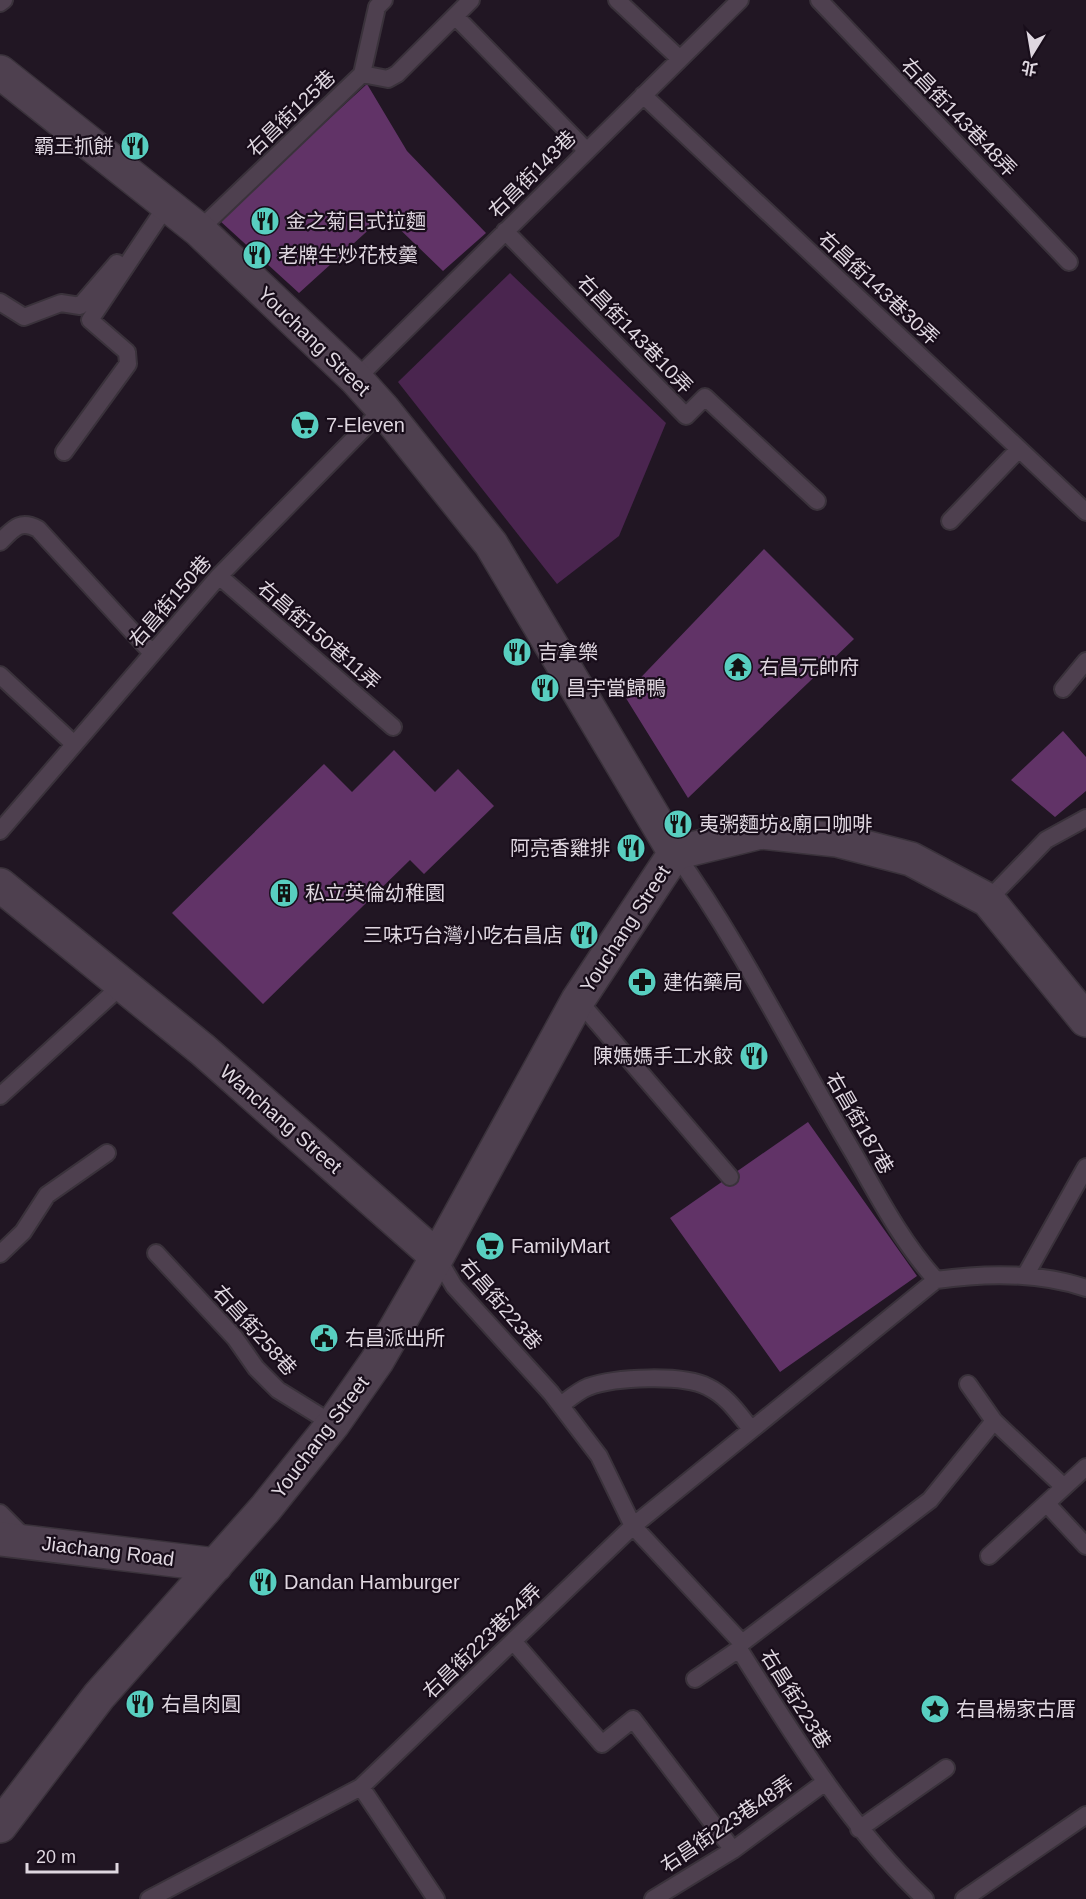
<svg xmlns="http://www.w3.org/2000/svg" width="1086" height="1899" font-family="Arial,'Noto Sans TC',sans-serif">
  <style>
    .green { fill: #4a254f }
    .building { fill: #613367 }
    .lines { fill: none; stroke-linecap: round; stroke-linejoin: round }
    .lane-casing { stroke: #3a323b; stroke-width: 20 }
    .street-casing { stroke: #3a323b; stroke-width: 36 }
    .lane { stroke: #4e404f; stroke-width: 16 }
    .street { stroke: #4e404f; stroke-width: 33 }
    .labels { text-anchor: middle; stroke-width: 4.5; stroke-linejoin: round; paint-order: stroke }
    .street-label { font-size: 20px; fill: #dfd7e0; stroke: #180d1a }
    .poi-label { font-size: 20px; fill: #dfd7e0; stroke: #180d1a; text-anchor: start }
  </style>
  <rect width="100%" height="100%" fill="#211623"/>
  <path class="green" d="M510,273L666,423L619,536L557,584L398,382Z"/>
  <path class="building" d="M367,84L407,151L486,233L443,271L385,215L299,293L219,220Z
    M764,549L854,639L688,798L624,695Z
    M1063,731L1086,757V791L1055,817L1011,780Z
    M394,750L435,792L458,769L494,806L424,874L410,860L263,1004L172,913L324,764L352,792Z
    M808,1122L917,1276L780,1372L670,1218Z"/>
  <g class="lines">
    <g class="lane-casing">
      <path id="lane" d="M617,0L680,59
        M819,0L1069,262
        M0,3L4,0
        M455,16L586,150
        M362,74L377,7L384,0
        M643,95L1086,512
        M199,230L362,74L388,79L397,74L471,0
        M505,231L686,416L705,397L817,501
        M0,302L24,317L61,303L80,306L117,263
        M356,379L740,0
        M64,452L128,364L127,352L90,320L167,205
        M950,521L1019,449
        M0,542C13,529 20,519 38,529L152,653
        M219,576L393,727
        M0,675L74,744
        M1063,689L1086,661
        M0,831L219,576L383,409
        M675,853C743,948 794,1054 854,1154C879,1198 902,1242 936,1280C985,1273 1039,1272 1086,1288
        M988,900L1046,840L1086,818
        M578,1000L730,1177
        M0,1096L122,985
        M156,1253L235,1338L256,1368L278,1390L333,1424
        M0,1254L23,1232L47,1195L107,1153
        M1025,1276L1086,1167
        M968,1384L994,1421L1064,1487
        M561,1405C569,1399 578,1391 588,1387C615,1377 683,1374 708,1387C727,1396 738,1413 751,1429
        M1047,1504L1086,1546
        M0,1513L27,1540
        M989,1556L1086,1467
        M513,1641L602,1744L633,1719L733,1850
        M742,1643L930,1500L994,1421
        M695,1679L739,1649
        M361,1787L436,1899
        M859,1829L946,1768
        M149,1899L361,1787L633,1526L599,1456L551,1393L454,1286L437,1257
        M653,1899L733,1850L824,1783
        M925,1899C848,1825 795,1738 739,1649L742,1643L633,1526L936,1280
        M964,1899L1086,1815"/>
    </g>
    <g class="street-casing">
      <path id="street" d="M0,72L199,230L356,379L383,409L491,544L675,853
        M675,853L761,832L837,840L911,859L988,900L1086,1020
        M0,885L203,1050L437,1257
        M0,1539L216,1565
        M0,1826L99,1696L265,1509L333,1424L377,1361L437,1257L578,1000L675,853"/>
    </g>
    <use href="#lane" class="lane"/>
    <use href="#street" class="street"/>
  </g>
  <defs>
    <g id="restaurant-disc" transform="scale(1.5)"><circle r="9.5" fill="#58cec0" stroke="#180d1a"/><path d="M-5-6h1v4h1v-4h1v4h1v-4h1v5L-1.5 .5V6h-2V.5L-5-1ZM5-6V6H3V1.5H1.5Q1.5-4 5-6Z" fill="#111"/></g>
    <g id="supermarket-disc" transform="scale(1.5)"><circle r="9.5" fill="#58cec0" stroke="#180d1a"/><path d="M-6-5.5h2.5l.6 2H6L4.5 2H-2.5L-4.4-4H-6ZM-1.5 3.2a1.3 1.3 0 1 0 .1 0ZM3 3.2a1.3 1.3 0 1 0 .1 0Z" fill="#111"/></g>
    <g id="temple-disc" transform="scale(1.5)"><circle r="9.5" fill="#58cec0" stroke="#180d1a"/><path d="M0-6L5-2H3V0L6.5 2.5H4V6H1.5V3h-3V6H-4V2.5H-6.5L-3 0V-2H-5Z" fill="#111"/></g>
    <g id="building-disc" transform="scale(1.5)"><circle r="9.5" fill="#58cec0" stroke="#180d1a"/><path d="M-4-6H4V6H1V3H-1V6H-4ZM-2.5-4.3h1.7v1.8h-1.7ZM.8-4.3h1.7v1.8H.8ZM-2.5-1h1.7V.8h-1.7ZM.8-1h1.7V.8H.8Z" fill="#111"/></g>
    <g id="pharmacy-disc" transform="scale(1.5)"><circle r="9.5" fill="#58cec0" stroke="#180d1a"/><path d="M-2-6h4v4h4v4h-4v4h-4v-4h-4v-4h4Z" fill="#111"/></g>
    <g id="civic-disc" transform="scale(1.5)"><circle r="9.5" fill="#58cec0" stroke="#180d1a"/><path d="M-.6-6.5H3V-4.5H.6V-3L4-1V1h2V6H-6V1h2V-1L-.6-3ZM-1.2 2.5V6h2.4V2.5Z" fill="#111"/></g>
    <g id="sight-disc" transform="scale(1.5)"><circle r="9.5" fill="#58cec0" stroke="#180d1a"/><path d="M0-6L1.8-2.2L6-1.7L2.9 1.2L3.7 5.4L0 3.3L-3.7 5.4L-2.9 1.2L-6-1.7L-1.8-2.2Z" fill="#111"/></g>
  </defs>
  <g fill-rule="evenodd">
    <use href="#restaurant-disc" x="135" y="146"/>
    <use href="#restaurant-disc" x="265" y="221"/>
    <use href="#restaurant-disc" x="257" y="255"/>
    <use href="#supermarket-disc" x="305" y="425"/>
    <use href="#restaurant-disc" x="517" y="652"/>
    <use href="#temple-disc" x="738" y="667"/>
    <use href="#restaurant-disc" x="545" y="688"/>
    <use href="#restaurant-disc" x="678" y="824"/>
    <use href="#restaurant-disc" x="631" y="848"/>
    <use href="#building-disc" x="284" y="893"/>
    <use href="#restaurant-disc" x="584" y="935"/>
    <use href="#pharmacy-disc" x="642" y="982"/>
    <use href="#restaurant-disc" x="754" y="1056"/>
    <use href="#supermarket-disc" x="490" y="1246"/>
    <use href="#civic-disc" x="324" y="1338"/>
    <use href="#restaurant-disc" x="263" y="1582"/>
    <use href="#restaurant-disc" x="140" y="1704"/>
    <use href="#sight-disc" x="935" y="1709"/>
  </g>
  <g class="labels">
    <g class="street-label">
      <text transform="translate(291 113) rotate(-44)" y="7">右昌街125巷</text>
      <text transform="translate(959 117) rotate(46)" y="7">右昌街143巷48弄</text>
      <text transform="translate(532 174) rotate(-45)" y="7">右昌街143巷</text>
      <text transform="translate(879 288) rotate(43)" y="7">右昌街143巷30弄</text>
      <text transform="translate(635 334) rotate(46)" y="7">右昌街143巷10弄</text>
      <text transform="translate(314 341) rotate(44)" y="7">Youchang Street</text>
      <text transform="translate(170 601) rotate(-49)" y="7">右昌街150巷</text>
      <text transform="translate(319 635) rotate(41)" y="7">右昌街150巷11弄</text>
      <text transform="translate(625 929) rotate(-57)" y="7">Youchang Street</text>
      <text transform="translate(281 1119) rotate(41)" y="7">Wanchang Street</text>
      <text transform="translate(860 1123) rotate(60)" y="7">右昌街187巷</text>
      <text transform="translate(501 1304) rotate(49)" y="7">右昌街223巷</text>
      <text transform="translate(255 1330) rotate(48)" y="7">右昌街258巷</text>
      <text transform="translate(320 1437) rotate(-53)" y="7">Youchang Street</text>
      <text transform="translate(108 1551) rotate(7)" y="7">Jiachang Road</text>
      <text transform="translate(482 1641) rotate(-44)" y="7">右昌街223巷24弄</text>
      <text transform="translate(796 1699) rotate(58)" y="7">右昌街223巷</text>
      <text transform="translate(727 1824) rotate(-34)" y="7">右昌街223巷48弄</text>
    </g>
    <g class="poi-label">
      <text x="114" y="153" text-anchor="end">霸王抓餅</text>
      <text x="286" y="228">金之菊日式拉麵</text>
      <text x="278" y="262">老牌生炒花枝羹</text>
      <text x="326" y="432">7-Eleven</text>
      <text x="538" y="659">吉拿樂</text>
      <text x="759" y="674">右昌元帥府</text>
      <text x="566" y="695">昌宇當歸鴨</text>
      <text x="699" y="831">夷粥麵坊&amp;廟口咖啡</text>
      <text x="610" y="855" text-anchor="end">阿亮香雞排</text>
      <text x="305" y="900">私立英倫幼稚園</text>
      <text x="563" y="942" text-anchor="end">三味巧台灣小吃右昌店</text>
      <text x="663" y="989">建佑藥局</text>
      <text x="733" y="1063" text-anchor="end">陳媽媽手工水餃</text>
      <text x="511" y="1253">FamilyMart</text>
      <text x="345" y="1345">右昌派出所</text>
      <text x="284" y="1589">Dandan Hamburger</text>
      <text x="161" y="1711">右昌肉圓</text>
      <text x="956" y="1716">右昌楊家古厝</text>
    </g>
  </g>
  <g transform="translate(1032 54) rotate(191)" stroke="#180d1a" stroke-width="4.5" paint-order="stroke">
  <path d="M0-4.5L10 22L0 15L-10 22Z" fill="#dfd7e0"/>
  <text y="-9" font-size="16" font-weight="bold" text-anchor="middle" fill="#dfd7e0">北</text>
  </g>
  <path d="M27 1863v9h90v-9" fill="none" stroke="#dfd7e0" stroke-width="3"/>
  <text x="36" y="1863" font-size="18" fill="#dfd7e0" stroke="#180d1a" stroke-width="4.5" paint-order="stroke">20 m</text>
</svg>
